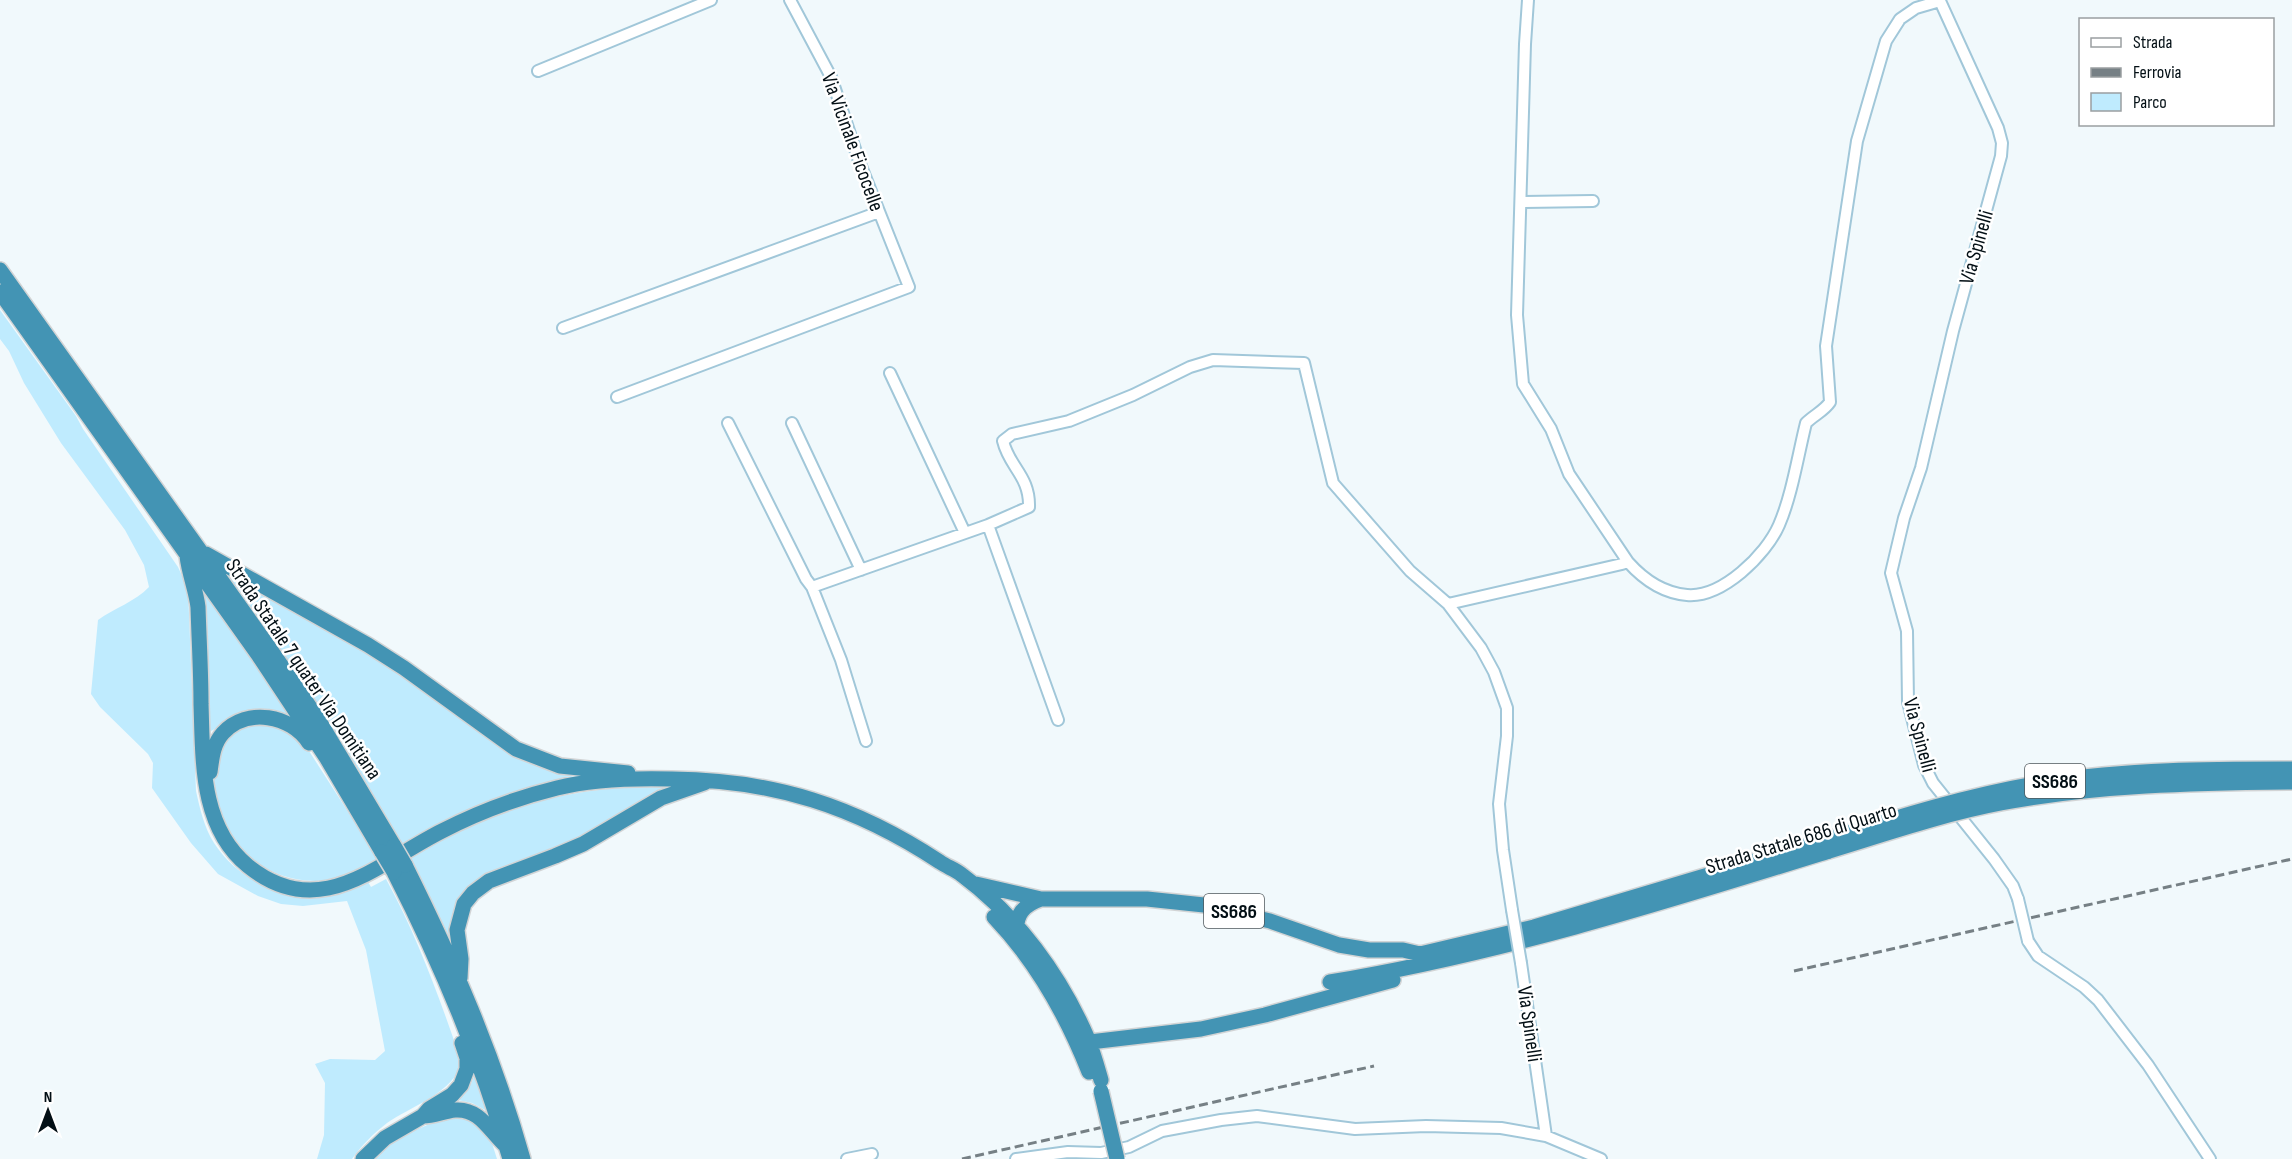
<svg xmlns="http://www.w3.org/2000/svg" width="2292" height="1159" font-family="'Sofia Sans Condensed',sans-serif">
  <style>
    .green { fill: #bfebfe }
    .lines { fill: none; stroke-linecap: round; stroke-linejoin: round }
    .minor-casing { stroke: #a1c7d9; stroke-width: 14 }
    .highway-casing { stroke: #d2d4d5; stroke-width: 18 }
    .minor { stroke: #fff; stroke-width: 10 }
    .highway { stroke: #4394b4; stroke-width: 15 }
    .rail { stroke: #768085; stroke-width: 3; stroke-dasharray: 9 4.5; stroke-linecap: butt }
    .minor-bridge-casing { stroke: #a1c7d9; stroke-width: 14; stroke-linecap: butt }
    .highway-bridge-casing { stroke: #d2d4d5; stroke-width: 18; stroke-linecap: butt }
    .minor-bridge { stroke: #fff; stroke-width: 10 }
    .highway-bridge { stroke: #4394b4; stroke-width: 15 }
    .labels { text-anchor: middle; stroke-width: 5; stroke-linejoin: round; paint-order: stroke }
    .shield { fill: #fff; stroke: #4f575b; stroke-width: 1.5 }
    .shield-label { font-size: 20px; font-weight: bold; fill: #030f15 }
    .street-label { font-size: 21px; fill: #030f15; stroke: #fff }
  </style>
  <rect width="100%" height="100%" fill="#f1f9fc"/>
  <path class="green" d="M0,310L76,416L83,429L178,567L188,589L196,791C200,809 204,827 214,843C247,894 315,910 368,882L371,887L386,879C416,934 437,991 457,1049C458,1053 460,1059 460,1063C457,1091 408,1108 387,1123C374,1133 361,1146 352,1159H317L324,1135L325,1083L315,1064L330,1059L375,1060L385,1051L366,950L347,901L303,906L281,904L258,896L218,874L191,843L152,788L153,763L148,754L100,707L91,694L98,620C114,608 135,602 149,587L144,565L125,530L61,443L24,383L9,351L0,339Z
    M225,572L355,642L500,744L578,775L496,798L449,819L403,845L340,739Z
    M201,589H203L293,718L277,713L225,724L209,732Z
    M261,721L300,737L379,860C360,871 338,881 315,881C260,881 216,837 214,782C214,764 218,746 232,732C238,726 253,724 261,721Z
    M665,785L669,786L598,830L485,877L449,936L410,858C429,848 448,836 467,827C530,797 596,787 665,785Z
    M475,1074L487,1111L472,1103L458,1100L471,1084Z
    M450,1115L475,1120L491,1140L497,1159H372L400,1137Z"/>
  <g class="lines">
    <g class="minor-casing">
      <path id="minor" d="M1528,0L1525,44L1517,315L1523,384L1551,429L1569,474L1628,562C1644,580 1664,593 1687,595C1722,598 1766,555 1779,525C1792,495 1798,455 1806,423C1814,415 1824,411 1830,402L1826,346L1857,141L1886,41L1900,19L1916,8L1940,1L1998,128L2002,143L2001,156L1953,331L1921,468L1904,518L1891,573L1907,631L1908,702L1924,765L1933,783L1994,859L2013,886L2018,899
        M538,71L711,0
        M1521,202L1593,201
        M563,328L879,212
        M890,373L965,533
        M617,397L909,287L859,161L831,77L790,0
        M728,423L806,579L812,587L841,660L866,741
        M792,423L861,570
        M988,525L1058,720
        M812,587L988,525L1029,507C1030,476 1009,467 1003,441L1012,434L1069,421L1133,395L1190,367L1213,360L1304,363L1333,483L1410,571L1448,604L1481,648L1494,672L1507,708V736L1499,804L1503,850L1512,910
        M1448,604L1622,564
        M2028,941L2038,956L2084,987L2098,1000L2148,1065L2210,1159
        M1521,963L1546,1136
        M847,1159L872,1154
        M1016,1159L1068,1152L1101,1153L1129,1147L1162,1131L1221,1120L1257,1116L1355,1129L1426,1126L1501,1128L1546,1136L1601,1159"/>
    </g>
    <g class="highway-casing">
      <path id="highway" d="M0,270L268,646L318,719L394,846
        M0,292L259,656L326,757L382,852
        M206,554L368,645L404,668L516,749L560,766L628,773
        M187,556C189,574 196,590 198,607C199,640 201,672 201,704C203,760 200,827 248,866C320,924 378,863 442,831C479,812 516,798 557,788C593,779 635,778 672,779C774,780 855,806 940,862C947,867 955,869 962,875C1017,916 1060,975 1087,1037C1093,1051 1097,1066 1101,1080
        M210,772C212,758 213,744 223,733C247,707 291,715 309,743
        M405,865C453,961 494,1056 523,1159
        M394,872C441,964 481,1059 510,1159
        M976,884L1041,899H1147L1204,905L1270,921L1339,945L1369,950H1403L1420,954L1534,927L1825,840
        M994,917C1037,962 1066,1014 1089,1072
        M1017,933C1015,914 1024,905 1041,899
        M460,978L461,959L457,930L464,904L473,893L489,881L555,856L583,844L661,798L704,783
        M1330,982C1500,954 1665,902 1829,851
        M1073,1032L1090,1042L1201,1029L1265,1015L1393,980
        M423,1116C434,1116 444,1111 455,1110C479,1108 489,1130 504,1144
        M363,1159L385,1138L423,1116L429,1109L452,1095L461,1085L467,1069V1058L462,1043"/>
    </g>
    <use href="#minor" class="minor"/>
    <use href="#highway" class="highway"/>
    <path class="rail" d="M1794,971L2292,859
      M962,1159L1374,1066"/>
    <g class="minor-bridge-casing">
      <path id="minor-bridge" d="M2018,899L2028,941
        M1512,910L1521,963"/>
    </g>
    <g class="highway-bridge-casing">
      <path id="highway-bridge" d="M1825,840C1898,817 1971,794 2046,782C2127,769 2210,769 2292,769
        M394,846L405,865
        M1829,851C1885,834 1943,814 2001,803C2097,785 2194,783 2292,782
        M382,852L394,872
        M1101,1091L1117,1159"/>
    </g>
    <use href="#minor-bridge" class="minor-bridge"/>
    <use href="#highway-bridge" class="highway-bridge"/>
  </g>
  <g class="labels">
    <g class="shield">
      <rect x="2025" y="764" width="60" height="34" rx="4.5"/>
      <rect x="1204" y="894" width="60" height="34" rx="4.5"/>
    </g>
    <g class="shield-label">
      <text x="2055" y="788">SS686</text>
      <text x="1234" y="918">SS686</text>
    </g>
    <g class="street-label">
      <text transform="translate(853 142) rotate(70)" y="7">Via Vicinale Ficocelle</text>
      <text transform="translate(1976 247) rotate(-74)" y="7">Via Spinelli</text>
      <text transform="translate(304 669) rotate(56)" y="7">Strada Statale 7 quater Via Domitiana</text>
      <text transform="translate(1920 735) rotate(75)" y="7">Via Spinelli</text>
      <text transform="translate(1801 838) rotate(-17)" y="7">Strada Statale 686 di Quarto</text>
      <text transform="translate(1530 1024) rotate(82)" y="7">Via Spinelli</text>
    </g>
  </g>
  <rect x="2079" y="18" width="195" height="108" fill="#ffffff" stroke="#9a9fa1" stroke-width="1.5"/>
  <rect x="2091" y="38" width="30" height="9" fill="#ffffff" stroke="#9a9fa1" stroke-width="1.5"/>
  <text x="2133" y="48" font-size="18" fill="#030f15">Strada</text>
  <rect x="2091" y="68" width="30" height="9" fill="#768085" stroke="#9a9fa1" stroke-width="1.5"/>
  <text x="2133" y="78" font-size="18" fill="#030f15">Ferrovia</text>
  <rect x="2091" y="93" width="30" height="18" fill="#bfebfe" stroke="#9a9fa1" stroke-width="1.5"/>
  <text x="2133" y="108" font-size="18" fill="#030f15">Parco</text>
  <g transform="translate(48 1111)" stroke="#ffffff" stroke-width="4.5" paint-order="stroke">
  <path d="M0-4.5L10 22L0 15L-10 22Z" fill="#030f15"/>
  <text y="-9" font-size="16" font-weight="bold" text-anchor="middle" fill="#030f15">N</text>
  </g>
</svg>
